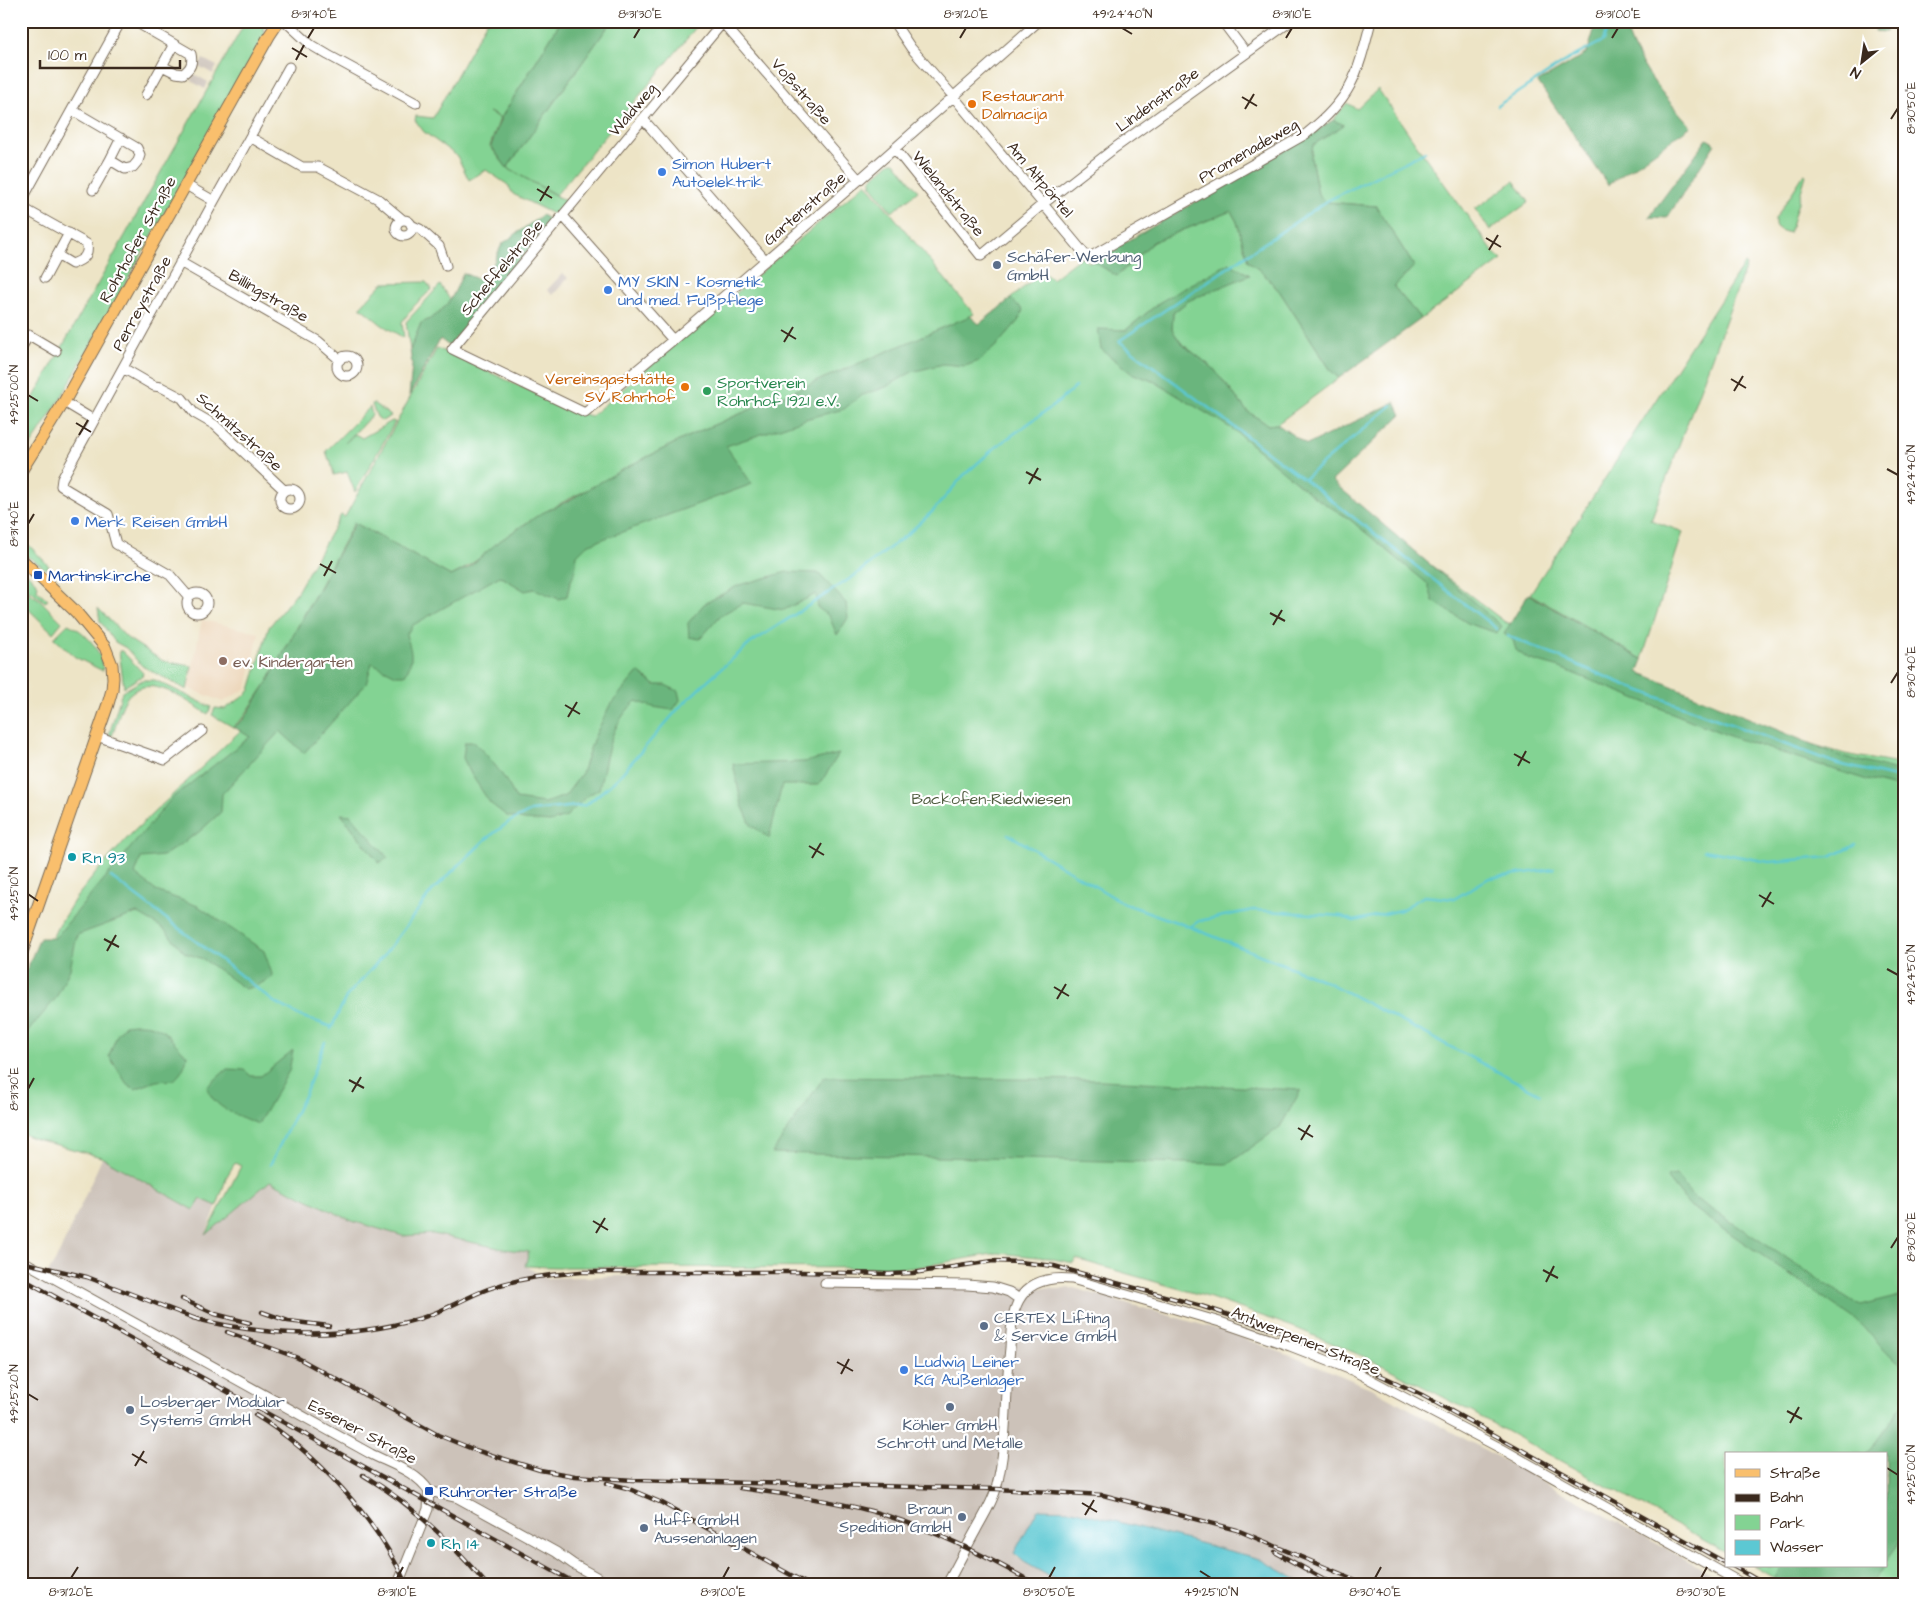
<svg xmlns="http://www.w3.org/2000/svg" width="1925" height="1605" font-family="'Architects Daughter',sans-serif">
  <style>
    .built { fill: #edd7bb }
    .industrial { fill: #ccc2b9 }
    .green { fill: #83d393; stroke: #5f7e58; fill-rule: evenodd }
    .forest { fill: #6ab57d; stroke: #52704e }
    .water { fill: #5cc8d3; stroke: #4c7978 }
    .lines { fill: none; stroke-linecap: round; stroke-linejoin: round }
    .stream { stroke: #5cc8d3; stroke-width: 2.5 }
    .minor-casing { stroke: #796b59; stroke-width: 11 }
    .major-casing { stroke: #796b59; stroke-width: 13 }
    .minor { stroke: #fff; stroke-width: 9 }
    .major { stroke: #f9bf6d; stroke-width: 11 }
    .rail-casing { stroke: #3b2a1e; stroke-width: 4.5 }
    .rail { stroke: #fff; stroke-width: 2.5; stroke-dasharray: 8; stroke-linecap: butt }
    .ticks { fill: none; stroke: #3b2a1e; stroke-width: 2 }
    .food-dot { fill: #e8710a; stroke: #fff; stroke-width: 2 }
    .shop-dot { fill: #3f7fe0; stroke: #fff; stroke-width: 2 }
    .service-dot { fill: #5c6f8a; stroke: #fff; stroke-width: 2 }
    .leisure-dot { fill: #2e9e5b; stroke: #fff; stroke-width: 2 }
    .transit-dot { fill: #1a4fb4; stroke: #fff; stroke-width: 2 }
    .education-dot { fill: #8d6e63; stroke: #fff; stroke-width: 2 }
    .culture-dot { fill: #0f9aa8; stroke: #fff; stroke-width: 2 }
    .labels { text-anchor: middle; stroke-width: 4.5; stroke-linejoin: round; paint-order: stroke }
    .street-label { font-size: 16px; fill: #3b2a1e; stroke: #fff }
    .food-label { font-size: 16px; fill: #c56008; stroke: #fff; text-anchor: start }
    .shop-label { font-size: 16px; fill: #366cbe; stroke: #fff; text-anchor: start }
    .service-label { font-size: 16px; fill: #4e5e75; stroke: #fff; text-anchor: start }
    .leisure-label { font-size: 16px; fill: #27864d; stroke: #fff; text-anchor: start }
    .transit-label { font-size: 16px; fill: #164399; stroke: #fff; text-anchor: start }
    .education-label { font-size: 16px; fill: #785e54; stroke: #fff; text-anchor: start }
    .park-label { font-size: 16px; fill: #515d41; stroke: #fff }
    .culture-label { font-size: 16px; fill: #0d838f; stroke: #fff; text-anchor: start }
    .neatline { fill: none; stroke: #3b2a1e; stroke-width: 2 }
    .ticks-label { font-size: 12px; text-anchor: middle; fill: #3b2a1e }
  </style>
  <rect width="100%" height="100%" fill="#fff"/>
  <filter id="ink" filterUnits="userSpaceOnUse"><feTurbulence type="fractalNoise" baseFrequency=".02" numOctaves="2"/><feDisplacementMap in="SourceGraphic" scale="10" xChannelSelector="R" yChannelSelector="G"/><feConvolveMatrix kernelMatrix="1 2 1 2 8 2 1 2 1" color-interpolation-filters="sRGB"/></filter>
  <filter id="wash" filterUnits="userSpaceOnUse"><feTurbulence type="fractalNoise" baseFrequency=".0096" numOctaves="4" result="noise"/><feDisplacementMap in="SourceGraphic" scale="20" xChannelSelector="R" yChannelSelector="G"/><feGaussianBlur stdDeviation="1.12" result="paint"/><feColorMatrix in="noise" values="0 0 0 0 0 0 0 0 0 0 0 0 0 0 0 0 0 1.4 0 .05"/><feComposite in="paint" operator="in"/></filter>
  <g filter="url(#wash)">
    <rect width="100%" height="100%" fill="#ede4c6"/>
    <path class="built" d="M202,620L259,633L247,688L223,702L188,688Z"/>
    <path class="industrial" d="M203,59L217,66L213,74L199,66Z
      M194,74L208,82L205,89L191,81Z
      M563,273L568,278L553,295L547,290Z
      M103,1156L217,1206L206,1234L270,1181L352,1221L470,1231L530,1248L525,1266L546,1278L656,1275L830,1277L1005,1284L1055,1289L1074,1288L1227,1332L1323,1368L1373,1389L1731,1584H1304L1260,1560L1073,1510L1016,1557L1063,1584H21V1274L41,1285L59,1254Z"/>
    <path class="green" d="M246,21H268L263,29L266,32L61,398L21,461V420Z
      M487,21H561L501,118L489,112L500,118L490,146L507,168L569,203L557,216L513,194L508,185L486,170L469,180L457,156L424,132L415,120L416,116L433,118Z
      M612,21H701L681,46L556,195L507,168Z
      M1378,89L1418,147L1494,253L1502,260L1421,319L1394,287L1414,266L1376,206L1326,202L1318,194L1311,158L1313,145L1343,125L1333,120L1347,103L1357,109Z
      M891,162H895L918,191L892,212L870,184L872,183L870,180Z
      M1804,174L1806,175L1789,233L1780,230L1775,226V219Z
      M1514,181L1529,202L1490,230L1475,209Z
      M866,183L974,314L967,318L978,326L1042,272L1052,279L1082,256L1088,262L1093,261L1117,276L1153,242L1231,211L1237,222L1248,261L1263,273L1280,292L1332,372L1339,378L1277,424L1268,425L1247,411L1213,368L1182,344L1172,330L1173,313L1188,301L1160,302L1126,330H1121L1319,479L1505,622L1530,630L1794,739L1845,754L1904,765V1584H1802L1779,1571L1774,1578L1753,1566H1886V1454H1726V1552L1468,1410L1374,1361L1296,1328L1208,1297L1076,1259L1073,1263L1048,1258L998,1253L912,1268L555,1267L525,1266L529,1252L503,1249L433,1234L403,1236L352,1221L270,1181L206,1235L241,1166L235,1163L227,1176L217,1206L201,1199L194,1210L101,1157L32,1138L21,1133V1004L57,928L75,899L100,868L131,834L327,649L464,572L605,480C576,496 545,510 517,529C495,544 476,564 451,576L353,522L354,523L268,681L243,718L233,727L212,715L215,708L225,709L247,694L250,690L269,627L297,592L341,515L345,517L437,348L574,411L591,416ZM896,348L645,458L695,433Z
      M1744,264L1746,266L1651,520L1683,532L1642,659L1530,594Z
      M426,282L432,289L414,306L402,322L404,338L382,325L360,307L383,283Z
      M440,285L451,301L433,318L421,323L410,350L406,322Z
      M373,403L391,416L382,421L377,417L372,405Z
      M370,407L372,415L345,443L355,434L362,438L392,421L395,422L355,492L347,472L334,475L330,459L329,460L326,451Z
      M21,537L49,566L45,569C31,555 21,561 21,537Z
      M21,566L38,585L37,590L48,600L45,602L34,593L21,586Z
      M21,588L39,599L62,622L53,633L21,602Z
      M98,608L127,638L163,661L192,666L187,690L142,666L126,648L115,642L100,621Z
      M68,624C85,631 103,651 103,671L75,657L54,638Z
      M119,651H122L143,673L142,676L124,687Z
      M142,680H155L211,707L208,714C187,702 150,671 128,696C120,706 117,724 112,736L109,735L122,692Z"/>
    <path class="forest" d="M561,21H612L507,168L491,146L501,118Z
      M1597,21L1624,22C1636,64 1662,94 1691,126L1608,185L1538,82L1587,53Z
      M1877,21H1890L1886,32L1875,31Z
      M1333,120L1344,125L1313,145L1311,158L1318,194L1326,202L1376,206L1414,266L1394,287L1421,319L1339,378L1332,372L1280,292L1263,273L1248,261L1237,222L1231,211L1153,242L1117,276L1093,261L1311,135Z
      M1707,139L1715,144L1667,218L1649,217Z
      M542,215L552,221L449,346L440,339L409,396L412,365L410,350L421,323C447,313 453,296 463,273L485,282L502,244Z
      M1229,263L1250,275L1188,301L1173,313L1172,330L1182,344L1213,368L1247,411L1268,425L1277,424L1307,445L1395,402L1401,415L1332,481L1502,626L1497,633L1469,624L1433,601L1428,584L1348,518L1314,497L1234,430L1155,382L1131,373L1101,349L1098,329L1126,330L1160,302Z
      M1011,299L1023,310L1019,320L997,345L979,361L965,366L943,364L912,372L886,387L860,396L844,409L809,418L726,446L752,484L587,545L577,555L575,572L570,583L567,596L559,599L534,589L525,591L500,576L413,625L406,635C412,652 414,659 405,675H396L372,663L366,684L304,753L280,731L222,794L221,812L199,832L163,856L141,858L135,874L156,891L198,906L264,951L273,977L256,986L245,989L203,959L185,953L164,929L137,913L77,935L70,969L56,998L21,1040V982L40,938H55L172,798L250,737L234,727L244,719L268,681L355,523L451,576L468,568L498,542L540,514L568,501L623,469L695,433L970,316L979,324Z
      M787,572L818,573L846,603L848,618L837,635L829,616L818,608L816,594L784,610L743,603L721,615L700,639L689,637L688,623L704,604L739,585Z
      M1528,594L1643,660L1638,672L1838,755L1904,773V789L1867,780L1732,737L1560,668L1528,659L1516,650L1513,640L1504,634Z
      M638,672L655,685H665L678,691L680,700L673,710L653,707L636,701C608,727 608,754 599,789L587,796L566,817L550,822L524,820L507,816L490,803L471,774L463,758L465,742H474C491,759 506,777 516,799L544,803L565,796L582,773L593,740L610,705Z
      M839,754L819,785H782L769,838L751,825L742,805L733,764L804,762Z
      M341,814L351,815L388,858L379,863Z
      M135,1024C142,1024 151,1024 158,1028C168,1032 177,1048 187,1055C186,1065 182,1073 174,1080L156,1081L135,1089L127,1084L109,1056L117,1035L125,1025Z
      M293,1050L289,1071L258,1124C240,1116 213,1109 207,1087L227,1069L244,1070L251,1076H261Z
      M824,1077L1102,1080L1301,1090L1280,1127L1228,1164L772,1153Z
      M1676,1175L1693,1197L1860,1306L1900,1296L1904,1303V1365L1897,1362L1856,1320L1689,1205L1667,1177Z
      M1904,1403V1537L1886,1562V1454H1866Z
      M1782,1566H1884L1872,1584H1785L1774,1578Z"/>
    <path class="water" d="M1038,1509L1073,1510L1260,1559L1304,1584H1063L1024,1562L1014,1553Z"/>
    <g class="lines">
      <path class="stream" d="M1497,106L1569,59L1603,41L1608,26L1605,21
        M1392,405L1304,479L1497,629
        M1304,479L1119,341L1327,201L1425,152
        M1508,636L1633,688L1838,764L1904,779
        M1008,834L1123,903L1190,927L1325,981L1540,1094
        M1704,850L1769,862L1830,857L1856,845
        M111,877L230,967L274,1002L300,1016L332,1027
        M1190,927L1199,921L1253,910L1341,916L1354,921L1401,910L1424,896L1454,899L1489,878L1554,869
        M331,1029L346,997L385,954L432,891L486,839L509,822L531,811L586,805L617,779L679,708L709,679L751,643L854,576L910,532L933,511L963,476L997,446L1057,403L1075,387
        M270,1165L306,1092L325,1042"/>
    </g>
  </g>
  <g filter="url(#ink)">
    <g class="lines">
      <g class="minor-casing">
        <path id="minor" d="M134,21L191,54C193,63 191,68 183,74L176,73L162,66L174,44
          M285,21L311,45L328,55L416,103
          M724,21L452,349L585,413L673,340L859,180L1039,21
          M893,21L911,48L953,96L1088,258L1306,134C1352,98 1357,76 1371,21
          M1222,21L1246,53
          M723,23L859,180
          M146,95L162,66
          M72,110L137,148L140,155L138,161L133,167L125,169L110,160L121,138
          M643,119L766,261
          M250,137L302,167H318L378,199L403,220
          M895,149L981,256L1043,204L1116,147L1291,21
          M186,185L214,201
          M93,190L110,160
          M21,202L121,21
          M21,207L87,244C89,256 83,260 72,264L57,255
          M563,216L673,340
          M396 228a8 8 0 1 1 16 0a8 8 0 1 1-16 0Z
          M411,225L420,229L439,246L446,266
          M180,262L318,341L340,360
          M45,278L69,233
          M21,348L29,335L56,351
          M337 366a10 10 0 1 1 20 0a10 10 0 1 1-20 0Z
          M123,368L154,386L161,387L182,398L194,413L215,425L284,490
          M64,402L94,420
          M280 499a10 10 0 1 1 20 0a10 10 0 1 1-20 0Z
          M187 603a10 10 0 1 1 20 0a10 10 0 1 1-20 0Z
          M189,597L170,575L116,544L108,514L61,486L62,479L214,201L289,67
          M97,736L165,760L202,731
          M21,1260L371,1454C391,1464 417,1472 429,1491L458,1498L556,1552L573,1564L609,1584
          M825,1283L967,1285L993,1287L1009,1292L1019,1299
          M398,1584L428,1509L429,1491
          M947,1584C957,1566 966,1548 976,1530C983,1517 992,1503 996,1489C1008,1443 1005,1395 1010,1348C1011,1332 1011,1314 1019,1300C1030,1280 1052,1277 1072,1279L1220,1322L1290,1346L1354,1371L1502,1449L1743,1584"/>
      </g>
      <g class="major-casing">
        <path id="major" d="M21,471L64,402L269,36L279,21
          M21,559L76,612L105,647L112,665L113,678L112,690L108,704L21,955"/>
      </g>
      <use href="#minor" class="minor"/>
      <use href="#major" class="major"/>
      <g class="rail-casing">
        <path id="rail" d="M21,1262L87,1277L199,1320
          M21,1278L577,1584
          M182,1299L215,1314L250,1323
          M262,1312L288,1321L329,1326
          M193,1318C266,1337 345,1340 418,1319C443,1312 464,1298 488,1289C518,1278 549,1275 581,1272H800L889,1274L913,1273L993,1261L1019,1262L1054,1266L1201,1306L1266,1327L1327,1350L1422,1395L1726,1563
          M227,1332L298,1358L438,1435L475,1450L540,1470L575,1476L633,1480L996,1489L1103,1495L1237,1530L1365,1584
          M255,1415C315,1451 377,1519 406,1584
          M363,1475C411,1503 451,1542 486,1584
          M607,1483L627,1488L662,1503L807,1584
          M740,1488C784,1494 829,1500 871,1511C929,1527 984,1555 1035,1584
          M1275,1552L1333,1584
          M1733,1566L1764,1584"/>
      </g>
      <use href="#rail" class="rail"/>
    </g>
  </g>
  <path class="ticks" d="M1122,28L1132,34M308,38L314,28M634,38L640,28M960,38L966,28M1286,38L1292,28M1612,38L1618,28M292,48L307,57M296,60L304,45M1242,97L1257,106M1245,109L1254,94M1891,119L1898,108M537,189L552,198M540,201L549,186M1486,238L1501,247M1489,250L1498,235M781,330L796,339M784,342L793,327M1731,379L1746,388M1734,391L1743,376M28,395L38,401M76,423L91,432M79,435L88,420M1887,469L1898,475M1026,472L1041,480M1029,484L1038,468M28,524L34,514M320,564L336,573M324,576L332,561M1270,613L1285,621M1273,625L1282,610M1891,683L1898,672M565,705L580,714M568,717L577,702M1514,754L1530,763M1518,766L1526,751M809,846L824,855M812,858L821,843M28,894L38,901M1759,895L1774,904M1762,907L1771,892M104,939L119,947M107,951L116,935M1887,969L1898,975M1054,987L1069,996M1057,999L1066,984M349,1080L364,1088M28,1089L34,1078M352,1092L361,1077M1298,1128L1313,1137M1301,1140L1310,1125M593,1221L608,1230M596,1233L605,1218M1891,1248L1898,1237M1543,1270L1558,1278M1546,1282L1554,1266M837,1362L853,1371M841,1374L849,1359M28,1394L38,1400M1787,1411L1802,1419M1790,1423L1799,1407M132,1454L147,1463M135,1466L144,1451M1887,1468L1898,1475M1082,1503L1097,1512M1085,1515L1094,1500M1200,1571L1211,1578M71,1578L78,1567M397,1578L403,1567M723,1578L729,1567M1049,1578L1055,1567M1375,1578L1381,1567M1701,1578L1707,1567"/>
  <g class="food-dot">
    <circle cx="972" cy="104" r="5"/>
    <circle cx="685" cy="387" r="5"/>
  </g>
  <g class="shop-dot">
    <circle cx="662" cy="172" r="5"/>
    <circle cx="608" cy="290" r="5"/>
    <circle cx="75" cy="521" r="5"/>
    <circle cx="904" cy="1370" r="5"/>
  </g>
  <g class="service-dot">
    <circle cx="997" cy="265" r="5"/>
    <circle cx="984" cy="1326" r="5"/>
    <circle cx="950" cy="1407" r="5"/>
    <circle cx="130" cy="1410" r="5"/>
    <circle cx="962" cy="1517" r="5"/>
    <circle cx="644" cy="1528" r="5"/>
  </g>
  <circle class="leisure-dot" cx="707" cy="391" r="5"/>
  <g class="transit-dot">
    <rect x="33" y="570" width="10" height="10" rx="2.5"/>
    <rect x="424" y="1486" width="10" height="10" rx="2.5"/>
  </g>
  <circle class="education-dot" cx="223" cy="661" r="5"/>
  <g class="culture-dot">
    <circle cx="72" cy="857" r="5"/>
    <circle cx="431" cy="1543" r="5"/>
  </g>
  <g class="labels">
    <g class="street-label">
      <text transform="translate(802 91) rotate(49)" y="6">Voßstraße</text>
      <text transform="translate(1157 99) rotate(-36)" y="6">Lindenstraße</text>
      <text transform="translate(632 109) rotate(-50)" y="6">Waldweg</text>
      <text transform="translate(1248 150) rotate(-30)" y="6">Promenadeweg</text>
      <text transform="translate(1041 179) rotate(50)" y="6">Am Altpörtel</text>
      <text transform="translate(949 193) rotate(51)" y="6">Wielandstraße</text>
      <text transform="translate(804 208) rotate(-41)" y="6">Gartenstraße</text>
      <text transform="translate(137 239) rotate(-61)" y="6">Rohrhofer Straße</text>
      <text transform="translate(501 267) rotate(-50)" y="6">Scheffelstraße</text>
      <text transform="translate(269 295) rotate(30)" y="6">Billingstraße</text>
      <text transform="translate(141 303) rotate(-61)" y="6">Perreystraße</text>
      <text transform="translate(240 431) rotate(42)" y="6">Schmitzstraße</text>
      <text transform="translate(1306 1340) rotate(22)" y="6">Antwerpener Straße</text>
      <text transform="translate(363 1431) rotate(28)" y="6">Essener Straße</text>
    </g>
    <g class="food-label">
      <text x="982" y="101">Restaurant<tspan x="982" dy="18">Dalmacija</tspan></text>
      <text x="675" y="384" text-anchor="end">Vereinsgaststätte<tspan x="675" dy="18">SV Rohrhof</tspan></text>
    </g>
    <g class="shop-label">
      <text x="672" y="169">Simon Hubert<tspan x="672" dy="18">Autoelektrik</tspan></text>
      <text x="618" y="287">MY SKIN - Kosmetik<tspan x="618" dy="18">und med. Fußpflege</tspan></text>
      <text x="85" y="527">Merk Reisen GmbH</text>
      <text x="914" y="1367">Ludwig Leiner<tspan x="914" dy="18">KG Außenlager</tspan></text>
    </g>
    <g class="service-label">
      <text x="1007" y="262">Schäfer-Werbung<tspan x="1007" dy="18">GmbH</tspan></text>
      <text x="994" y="1323">CERTEX Lifting<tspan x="994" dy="18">&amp; Service GmbH</tspan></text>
      <text x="140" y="1407">Losberger Modular<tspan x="140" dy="18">Systems GmbH</tspan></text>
      <text x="950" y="1430" text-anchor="middle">Köhler GmbH<tspan x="950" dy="18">Schrott und Metalle</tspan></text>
      <text x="952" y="1514" text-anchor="end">Braun<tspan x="952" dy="18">Spedition GmbH</tspan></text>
      <text x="654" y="1525">Huff GmbH<tspan x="654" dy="18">Aussenanlagen</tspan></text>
    </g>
    <g class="leisure-label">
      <text x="717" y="388">Sportverein<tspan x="717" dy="18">Rohrhof 1921 e.V.</tspan></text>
    </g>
    <g class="transit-label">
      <text x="48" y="581">Martinskirche</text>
      <text x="439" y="1497">Ruhrorter Straße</text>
    </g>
    <g class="education-label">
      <text x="233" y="667">ev. Kindergarten</text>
    </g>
    <g class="park-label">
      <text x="991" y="804">Backofen-Riedwiesen</text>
    </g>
    <g class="culture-label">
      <text x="82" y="863">Rn 93</text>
      <text x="441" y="1549">Rh 14</text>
    </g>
  </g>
  <rect width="1925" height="1605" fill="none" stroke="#fff" stroke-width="55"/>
  <rect x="1725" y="1452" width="162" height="115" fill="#ffffff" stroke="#b1aaa5"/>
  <rect x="1735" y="1469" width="25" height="8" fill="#f9bf6d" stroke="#b1aaa5"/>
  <text x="1770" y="1478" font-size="15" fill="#3b2a1e">Straße</text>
  <rect x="1735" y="1494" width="25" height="8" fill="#3b2a1e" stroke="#b1aaa5"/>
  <text x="1770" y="1502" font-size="15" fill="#3b2a1e">Bahn</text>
  <rect x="1735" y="1515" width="25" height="15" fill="#83d393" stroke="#b1aaa5"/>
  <text x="1770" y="1528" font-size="15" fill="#3b2a1e">Park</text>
  <rect x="1735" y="1540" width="25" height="15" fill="#5cc8d3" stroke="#b1aaa5"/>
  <text x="1770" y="1552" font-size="15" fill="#3b2a1e">Wasser</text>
  <g transform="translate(1862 62) rotate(210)" stroke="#ffffff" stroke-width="4" paint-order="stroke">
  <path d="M0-4L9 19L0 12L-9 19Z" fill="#3b2a1e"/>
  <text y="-8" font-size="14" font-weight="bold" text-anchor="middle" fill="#3b2a1e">N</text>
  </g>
  <path d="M40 60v8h140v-8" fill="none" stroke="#3b2a1e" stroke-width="2.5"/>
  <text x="48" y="60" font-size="15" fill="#3b2a1e" stroke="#ffffff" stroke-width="4" paint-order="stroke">100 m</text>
  <rect x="28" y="28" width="1870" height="1550" class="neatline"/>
  <g class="ticks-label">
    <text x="314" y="18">8°31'40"E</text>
    <text x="640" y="18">8°31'30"E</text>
    <text x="966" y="18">8°31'20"E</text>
    <text x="1122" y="18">49°24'40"N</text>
    <text x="1292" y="18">8°31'10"E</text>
    <text x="1618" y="18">8°31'00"E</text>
    <text transform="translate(1911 108) rotate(-90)" y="4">8°30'50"E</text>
    <text transform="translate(14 395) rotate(-90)" y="4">49°25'00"N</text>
    <text transform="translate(1911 475) rotate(-90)" y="4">49°24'40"N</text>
    <text transform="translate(14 524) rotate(-90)" y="4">8°31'40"E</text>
    <text transform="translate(1911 672) rotate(-90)" y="4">8°30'40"E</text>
    <text transform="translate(14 894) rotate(-90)" y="4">49°25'10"N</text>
    <text transform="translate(1911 975) rotate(-90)" y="4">49°24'50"N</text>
    <text transform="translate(14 1089) rotate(-90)" y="4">8°31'30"E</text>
    <text transform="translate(1911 1237) rotate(-90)" y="4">8°30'30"E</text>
    <text transform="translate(14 1394) rotate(-90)" y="4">49°25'20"N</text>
    <text transform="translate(1911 1475) rotate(-90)" y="4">49°25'00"N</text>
    <text x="71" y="1596">8°31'20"E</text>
    <text x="397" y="1596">8°31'10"E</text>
    <text x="723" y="1596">8°31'00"E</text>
    <text x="1049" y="1596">8°30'50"E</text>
    <text x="1211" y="1596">49°25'10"N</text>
    <text x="1375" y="1596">8°30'40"E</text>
    <text x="1701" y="1596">8°30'30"E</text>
  </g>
</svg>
